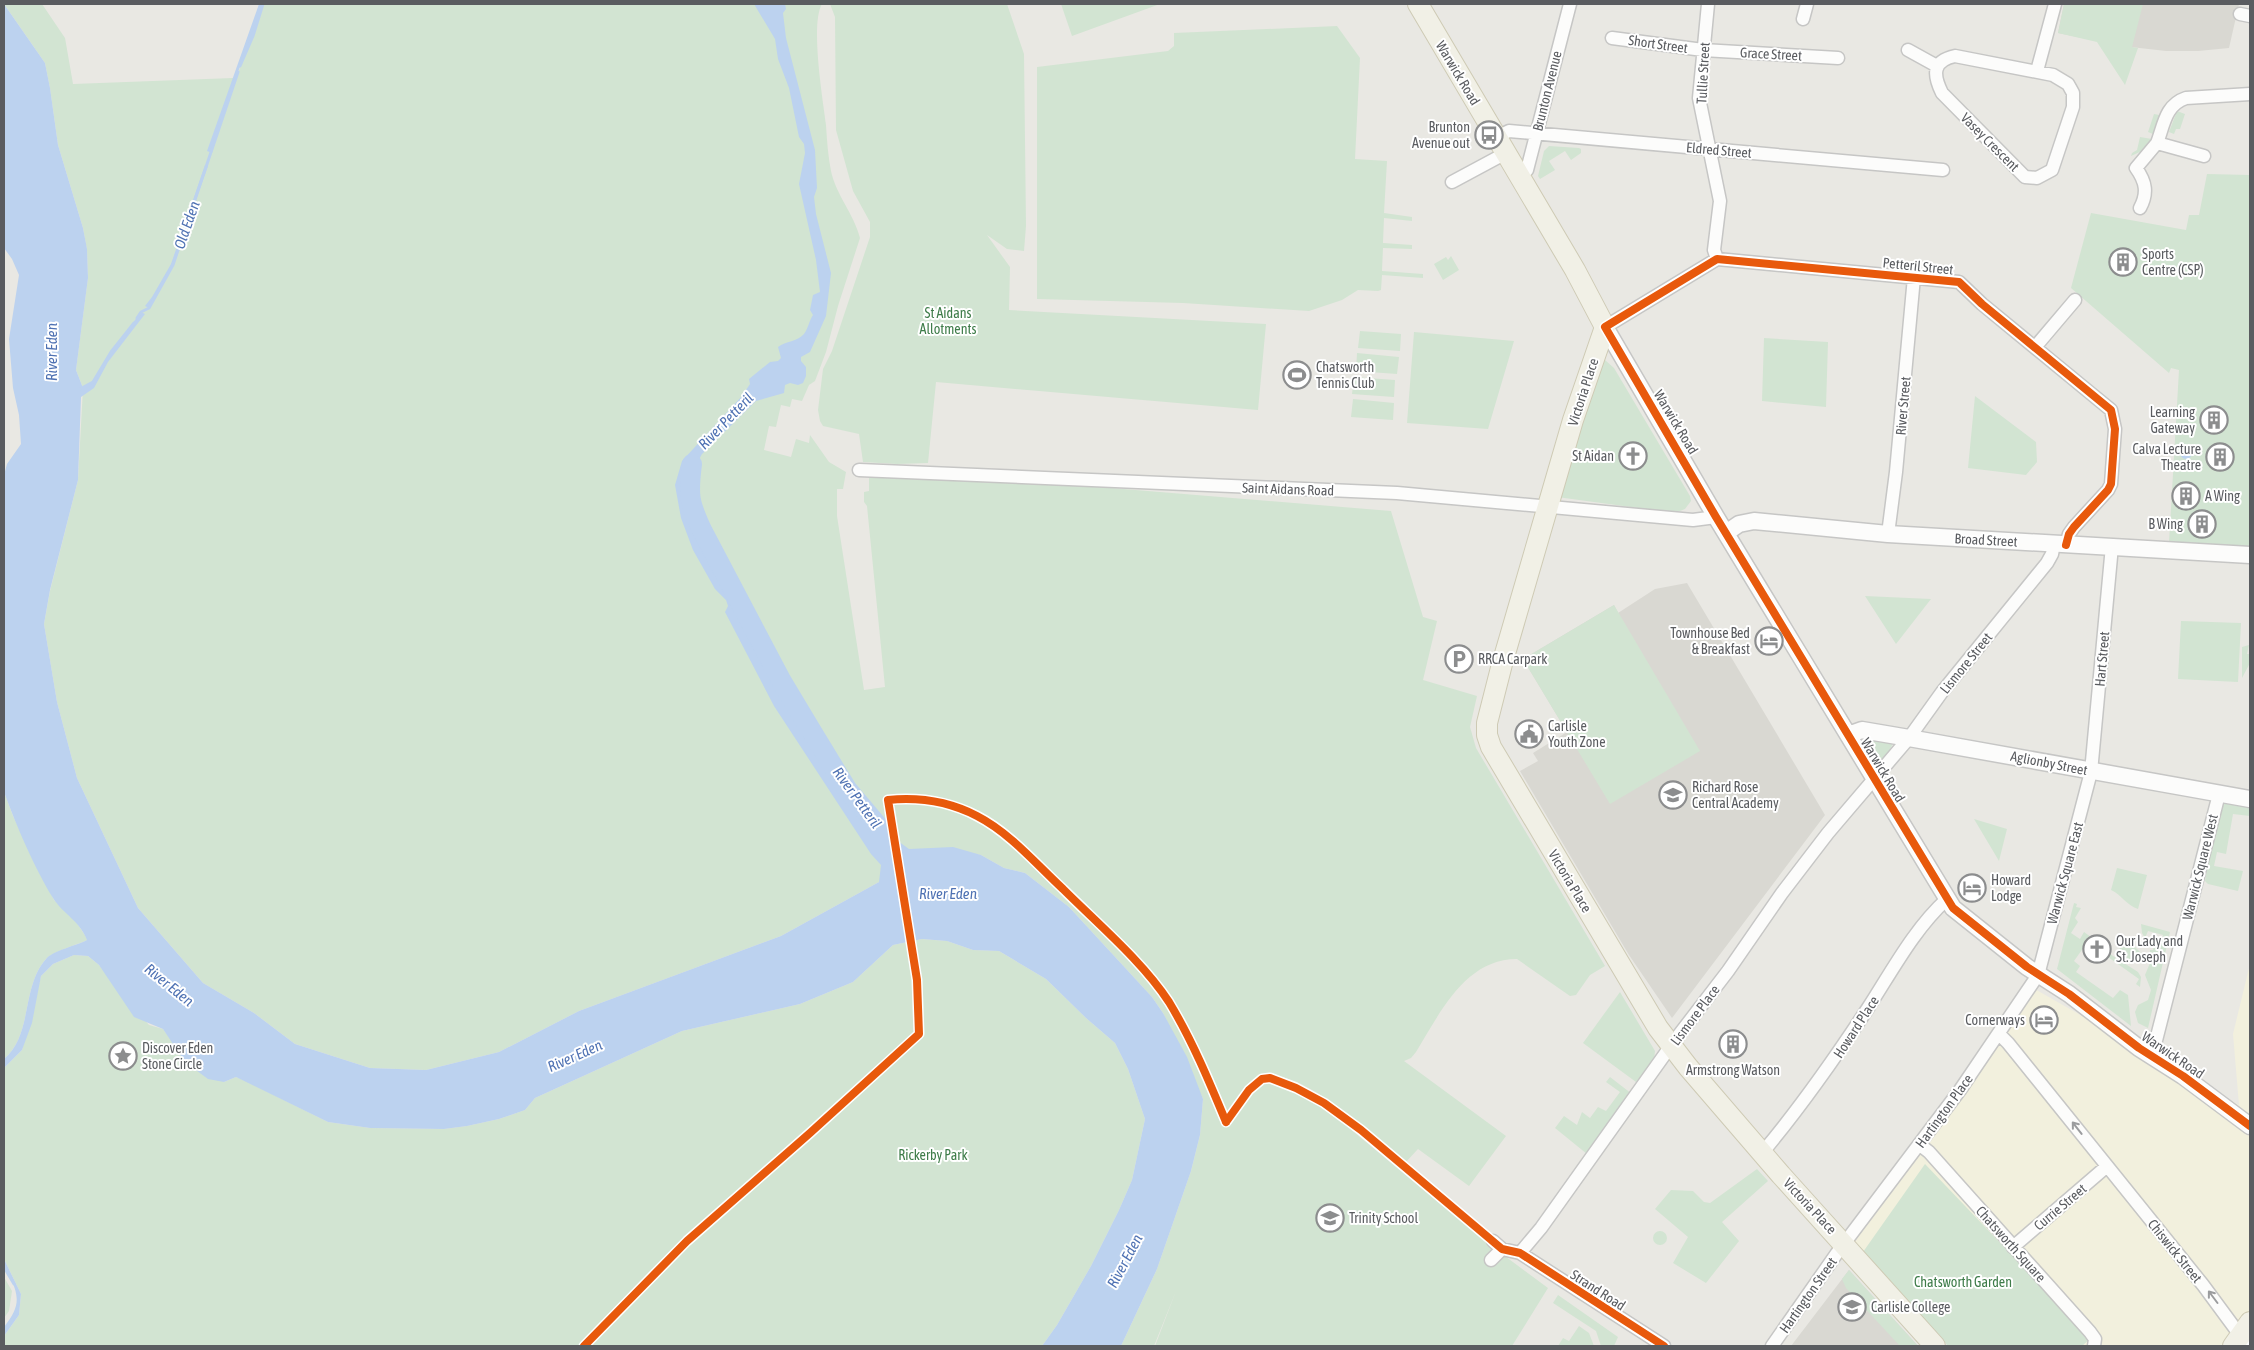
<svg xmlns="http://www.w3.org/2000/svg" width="2254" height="1350" font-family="'Asap Condensed',sans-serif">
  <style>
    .commercial { fill: #f2f0dd }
    .education { fill: #d9d8d2 }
    .green { fill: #d2e4d2 }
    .water { fill: #bcd2ef }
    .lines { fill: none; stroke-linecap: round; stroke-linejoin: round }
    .stream { stroke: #bcd2ef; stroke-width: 3 }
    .river { stroke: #bcd2ef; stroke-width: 20 }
    .minor-casing { stroke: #c6c6c5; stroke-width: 15 }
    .tertiary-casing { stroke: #c6c6c5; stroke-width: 19 }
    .primary-casing { stroke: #cecab4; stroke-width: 22 }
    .minor { stroke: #fcfcfb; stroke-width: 12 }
    .tertiary { stroke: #fcfcfb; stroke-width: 16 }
    .primary { stroke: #f1f0e6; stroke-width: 20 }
    .cycleway-casing { stroke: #fff; stroke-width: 11 }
    .cycleway { stroke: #e8590c; stroke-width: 8 }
    .oneway { stroke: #9b9c9e }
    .labels { text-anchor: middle; stroke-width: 4; stroke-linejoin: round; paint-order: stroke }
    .street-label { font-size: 14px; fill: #5a5c60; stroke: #fff }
    .poi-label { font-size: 14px; fill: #5a5c60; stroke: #fff; text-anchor: start }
    .park-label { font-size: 14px; fill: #3e7c49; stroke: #fff }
    .water-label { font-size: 15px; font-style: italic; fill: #4f72b3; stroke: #fff }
  </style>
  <rect width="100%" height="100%" fill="#e9e8e3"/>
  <path class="commercial" d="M2250,964V1346H2082L2090,1338L1863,1252L1850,1241L2031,987L2239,1105L2233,1034Z"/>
  <path class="education" d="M2064,4H2239L2229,48L2198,51H2166L2122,46L2058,33Z
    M1687,583L1825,815L1672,1018L1629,955L1520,771L1538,761L1533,753L1567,732L1523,659L1614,605L1618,613L1655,589Z
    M1849,1270L1918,1346H1791Z"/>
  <path class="green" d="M4,4H42L65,38L73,84L233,78L235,80L253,36L263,4H822C810,24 823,100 826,125C827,141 828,156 831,171C836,195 854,214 860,238L838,306L826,352L815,381L809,385L802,401L792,399L790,407L781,405L776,427L769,426L764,450L791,457L796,439L809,443L810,435L829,462L846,472L843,489H837V516L864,690L885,687L867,506L864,502V492L869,491V475L1075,485L1391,511L1423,617L1437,621L1423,680L1477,696L1470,727L1476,748L1605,966L1590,975L1576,995L1570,996L1517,959C1465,959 1440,1013 1416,1052L1411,1058L1404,1061L1506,1136L1469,1186L1418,1149L1405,1163C1374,1137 1317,1082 1277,1076L1267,1081L1276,1082L1330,1112L1486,1242L1548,1288L1512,1346H1155L1176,1291L1154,1346H1121L1157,1269L1191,1171L1200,1135L1203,1099L1163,1013L1152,997L1069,907L1025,873L1004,868L981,855L927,849H909L879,882L781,936L579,1011L499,1052L426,1070L370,1068L295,1044L254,1013L203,983L138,908L77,778L57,702L44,624L50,591L78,480L83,388L76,370L88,278L87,250L83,228L58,145L50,88L45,63Z
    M830,4H1007L1024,54L1026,226L1024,251L1007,249L987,235L1010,267L1009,310L1266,324L1258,410L936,382L928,463L897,464L863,462L859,434L823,426L820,421L818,410L823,369L832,351L870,237V222L853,191L836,130L835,17Z
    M1061,4H1160L1072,36Z
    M2064,4H2143L2132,47L2138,48L2125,85L2097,42L2058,33Z
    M1337,26L1360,58L1355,159L1387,161L1384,213L1412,217V221L1384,218L1383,243L1412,245V249L1383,248L1382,271L1423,274V278L1382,275L1381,290L1378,291L1358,290L1342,300L1309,311L1183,303L1037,299V67L1168,51L1174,46V33Z
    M2177,111L2185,114L2180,129H2176L2174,134L2169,132Z
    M2154,114L2159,115L2153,134L2148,132Z
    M2140,137L2152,139L2142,151L2131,156L2132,153L2137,150Z
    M1549,146L1579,148L1581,149V153L1571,160L1565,151L1549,161L1555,170L1540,179L1538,176L1544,151Z
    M2207,174L2250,175V548L2169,543L2179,370L2171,368L2169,373L2071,288L2091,213L2186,230L2189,215H2199Z
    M1451,256L1459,270L1443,280L1434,264L1446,257L1448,260Z
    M1360,331L1401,334L1400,351L1358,348Z
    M1414,332L1514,341L1488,429L1407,423Z
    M1764,338L1828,342L1826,407L1762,401Z
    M1357,353L1399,357L1397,374L1356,371Z
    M1600,360H1605L1614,368L1690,496L1691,501L1685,509L1675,513L1557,497Z
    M1354,377L1395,380L1394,397L1352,394Z
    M1975,396L2036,442L2037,462L2026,475L1968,468Z
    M1353,399L1394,403L1393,420L1351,417Z
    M1865,596L1931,599L1896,644Z
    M1614,605L1700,751L1610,804L1523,659Z
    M2181,621L2241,623L2238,682L2178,679Z
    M2249,645L2247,654H2250V663L2242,678V647Z
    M1861,736L1893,743C1890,751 1883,762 1874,762Z
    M4,792L13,816L54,900L75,920L88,940C78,944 52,952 46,959C21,987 33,1035 4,1059Z
    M2222,803L2250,808V816L2233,814L2226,854L2217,852L2214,866L2243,871L2238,891L2208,884L2205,881L2218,806Z
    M1974,819L2007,829L1999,861Z
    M2117,868L2147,875L2138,909C2126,905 2122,895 2111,890Z
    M2074,903L2077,904L2076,907L2081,908L2075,918L2078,922L2071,933L2080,939L2084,932L2091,937L2074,961L2080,966L2076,972L2113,998L2120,990L2128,995L2131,1026L2057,969Z
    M2141,924L2170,932L2148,1028L2138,1023L2135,1012L2138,1005L2148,1000L2151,990L2145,975L2150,963V950H2153L2154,947L2159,948L2163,935L2148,931L2145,938L2142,933Z
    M922,939L947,941L973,950L999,951L1046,979L1086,1018L1115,1043L1128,1069L1145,1119L1132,1180L1119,1210L1091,1266L1057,1325L1042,1346H4V1336L19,1315L21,1294L4,1259V1068L22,1050L41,976L53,964L74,955L88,956L99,965L149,1025L163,1029L169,1037L224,1082L236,1077L248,1082L328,1122L370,1128L444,1129L467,1126L499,1119L525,1110L535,1098L682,1031L800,1004L853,982L893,945Z
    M2126,943L2134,946L2143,955L2142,960C2132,966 2116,960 2120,946Z
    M2110,954L2138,972L2141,977L2140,987L2136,984L2139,979L2108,957Z
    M1620,992L1655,1051L1654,1060L1636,1082L1583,1043Z
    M1610,1077L1632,1094L1587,1154L1555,1128L1564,1116L1577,1125L1582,1112L1590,1118L1598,1107L1606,1111L1620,1092L1606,1082Z
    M1925,1164L2091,1338L2082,1346H1948L1863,1252Z
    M1757,1169L1768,1181L1722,1222L1739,1241L1706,1283L1673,1263L1688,1237L1655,1209L1671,1190L1693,1191L1704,1202L1710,1203Z
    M1653 1238a7 7 0 1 1 14 0a7 7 0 1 1-14 0Z
    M1849,1270L1918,1346H1900L1846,1288L1842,1279Z
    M4,1277L12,1291L9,1311L4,1318Z
    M1558,1295L1618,1337L1614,1346H1601L1596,1331L1553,1303Z
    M1579,1326L1589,1333L1594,1346H1558L1563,1338L1569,1341Z"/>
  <path class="water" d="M4,4L45,63L50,88L58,145L83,228L87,249L88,278L76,370L83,388L93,381L111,352L141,312L145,314L108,362L94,388L81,397L78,480L50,590L44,624L57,702L77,778L138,908L203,983L254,1013L295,1044L370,1068L426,1070L499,1052L579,1011L781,936L879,882L881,865L871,854L774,706L725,612L728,606L726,600L715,589L693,550L681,518L675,485L682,461L742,396L750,384L749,379L770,362L778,361L781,358L778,347C786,341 797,342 804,334C808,329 809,321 813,315L810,310L813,295L820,292L816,260L799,184L805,153L804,144L799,137L789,88L778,59L775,39L754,4H785L786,9L783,13L786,38L815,150L817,188L814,197L816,214L831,273L826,316L810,352L801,357V361L806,367V376L803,383L798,385L790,383L785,385L784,393L756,401L702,454C693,469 688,488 690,505L781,680L847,789L880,828L909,849L953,847L981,855L1004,868L1025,873L1069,907L1152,997L1163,1013L1187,1057L1203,1099L1200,1135L1191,1171L1157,1269L1121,1346H1042L1057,1325L1091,1266L1119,1210L1132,1180L1145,1119L1128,1069L1115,1043L1086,1018L1046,979L999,951L973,950L947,941L922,939L893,945L853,982L800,1004L682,1031L535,1098L525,1110L499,1119L467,1126L444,1129L370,1128L328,1122L236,1077L224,1082L208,1079L185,1062L163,1029L134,1017L99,965L88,956L74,955L53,964L41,976L32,1023L22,1050L4,1068V1059C33,1035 21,987 46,959C52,951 78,945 87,940C80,921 63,914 53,898C35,869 16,825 4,792V475L7,464L21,444L19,415L13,388L9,339L19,275L12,259L4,248Z
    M259,4H263C257,28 247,49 238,72C228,98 220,126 212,153L207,151Z
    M205,165L208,166L173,265L149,308L145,306L152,297L171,264Z
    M2180 453a6 6 0 1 1 12 0a6 6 0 1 1-12 0Z
    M4,1259L21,1294L19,1315L4,1336V1327C20,1307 20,1297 9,1275C6,1269 4,1266 4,1259Z"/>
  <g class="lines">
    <path class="stream" d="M240,66L253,36L263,4
      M137,318L141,312L149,308L173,265L238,72
      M80,389L93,382L111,352L134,323
      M4,1267L14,1284"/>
    <path class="river" d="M692,464C688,495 689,502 702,530L781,680L811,730L847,789L880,828L892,852"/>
    <g class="minor-casing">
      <path id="minor" d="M1708,4L1699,98L1720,201L1714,250L1717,259
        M2240,14L2250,16
        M1803,19L1807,4
        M1612,38L1703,50L1838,58
        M1908,50L1937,66
        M1955,56L2053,75L2068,84L2073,93V107L2052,170L2037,178L2025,177L1942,93C1933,75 1932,61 1955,56Z
        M2037,71L2055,4
        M1497,137L1509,131L1943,170
        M2157,143C2164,125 2165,105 2186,98L2250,94
        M1520,177L1527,170L1570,4
        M1452,182L1506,153
        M2140,208C2148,193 2146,182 2136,168L2157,143L2204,156
        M1605,327L1717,259L1959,282L1982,304L2111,410L2115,429L2111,484L2108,490L2074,527L2069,534L2066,545
        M2036,346L2075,300
        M859,470L1397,493L1693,520L1716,517
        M1888,534L1896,472L1914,277
        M1999,1034L2008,1043L2203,1285L2248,1346
        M2152,1056L2219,794
        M1920,1145L1929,1152L2090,1332L2095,1339L2094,1346
        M1762,1153C1801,1107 1835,1058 1868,1008C1892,971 1914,929 1947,899
        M1493,1241L1502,1249L1520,1253
        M2013,1247L2106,1167
        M1520,1253L1541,1228L1675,1040L1728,971L1782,893L1828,833L1909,738L1942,692L2047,563L2052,554L2054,544
        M1520,1253L1664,1346
        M1491,1260L1502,1249
        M1772,1346L1837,1253L1960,1090L2038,975L2091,772L2112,546"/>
    </g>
    <g class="tertiary-casing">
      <path id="tertiary" d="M1605,327L1716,517L1953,908L2027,967L2069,994L2139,1048L2183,1076L2250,1126
        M1726,533L1739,524L1754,521L1888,534L2250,555
        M1848,735L1862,730L1909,738L2250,799"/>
    </g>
    <g class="primary-casing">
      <path id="primary" d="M1418,4L1575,270L1605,327L1573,420L1502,664L1487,723V735L1491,747L1658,1028L1688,1067L1781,1175L1935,1346
        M2233,1346L2250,1322"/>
    </g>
    <use href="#minor" class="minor"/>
    <use href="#tertiary" class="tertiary"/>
    <use href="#primary" class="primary"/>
    <g class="cycleway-casing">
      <path id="cycleway" d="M2066,545L2069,534L2074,527L2108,490L2111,484L2115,429L2111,410L1982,304L1959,282L1717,259L1605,327L1716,517L1953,908L2027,967L2069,994L2139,1048L2183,1076L2250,1126
        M1226,1122L1249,1090L1262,1079L1270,1078L1296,1088L1324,1103L1361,1130L1502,1249L1520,1253L1664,1346
        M584,1346L687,1241L810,1133L919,1034L917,980L888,800C918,797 950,802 977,816C1010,833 1036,864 1063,889C1097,923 1143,962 1169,1002C1192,1040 1209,1081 1226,1122"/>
    </g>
    <use href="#cycleway" class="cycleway"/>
  </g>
  <defs><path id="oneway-shaft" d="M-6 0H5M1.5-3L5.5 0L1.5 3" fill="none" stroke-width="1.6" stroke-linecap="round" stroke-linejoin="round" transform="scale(1.25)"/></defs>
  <g class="oneway">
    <use href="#oneway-shaft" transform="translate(2077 1128) rotate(-128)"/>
    <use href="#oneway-shaft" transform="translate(2213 1297) rotate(-127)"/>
  </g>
  <defs>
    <g id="bus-ring" transform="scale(1.4375)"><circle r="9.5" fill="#fff" stroke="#8c8d8e" stroke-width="1.5"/><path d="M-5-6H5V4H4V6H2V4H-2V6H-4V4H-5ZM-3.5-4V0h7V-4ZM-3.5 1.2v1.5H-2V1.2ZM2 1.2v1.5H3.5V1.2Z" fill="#8c8d8e"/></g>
    <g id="building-ring" transform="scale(1.4375)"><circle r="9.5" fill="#fff" stroke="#8c8d8e" stroke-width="1.5"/><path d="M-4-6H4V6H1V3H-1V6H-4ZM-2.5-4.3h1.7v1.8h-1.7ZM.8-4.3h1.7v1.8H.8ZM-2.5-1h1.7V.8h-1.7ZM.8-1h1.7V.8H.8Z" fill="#8c8d8e"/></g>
    <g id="stadium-ring" transform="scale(1.4375)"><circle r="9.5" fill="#fff" stroke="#8c8d8e" stroke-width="1.5"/><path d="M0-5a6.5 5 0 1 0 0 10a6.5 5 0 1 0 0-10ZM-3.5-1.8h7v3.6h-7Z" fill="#8c8d8e"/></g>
    <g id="church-ring" transform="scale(1.4375)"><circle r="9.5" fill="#fff" stroke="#8c8d8e" stroke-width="1.5"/><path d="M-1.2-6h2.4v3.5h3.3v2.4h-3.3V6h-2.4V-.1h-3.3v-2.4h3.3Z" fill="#8c8d8e"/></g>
    <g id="hotel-ring" transform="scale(1.4375)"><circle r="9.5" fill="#fff" stroke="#8c8d8e" stroke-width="1.5"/><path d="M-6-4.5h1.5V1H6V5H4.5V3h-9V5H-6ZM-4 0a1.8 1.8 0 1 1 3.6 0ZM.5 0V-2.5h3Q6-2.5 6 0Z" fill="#8c8d8e"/></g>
    <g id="parking-ring" transform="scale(1.4375)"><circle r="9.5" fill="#fff" stroke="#8c8d8e" stroke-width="1.5"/><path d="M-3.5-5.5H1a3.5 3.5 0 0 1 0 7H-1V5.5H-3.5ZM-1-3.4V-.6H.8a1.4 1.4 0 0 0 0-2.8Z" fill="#8c8d8e"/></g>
    <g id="civic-ring" transform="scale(1.4375)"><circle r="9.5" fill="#fff" stroke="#8c8d8e" stroke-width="1.5"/><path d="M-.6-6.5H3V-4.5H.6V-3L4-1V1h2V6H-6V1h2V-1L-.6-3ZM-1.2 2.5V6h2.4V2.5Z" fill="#8c8d8e"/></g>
    <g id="school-ring" transform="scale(1.4375)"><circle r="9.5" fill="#fff" stroke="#8c8d8e" stroke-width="1.5"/><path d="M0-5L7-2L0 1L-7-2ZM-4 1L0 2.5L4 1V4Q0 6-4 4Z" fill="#8c8d8e"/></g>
    <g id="sight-ring" transform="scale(1.4375)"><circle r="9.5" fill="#fff" stroke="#8c8d8e" stroke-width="1.5"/><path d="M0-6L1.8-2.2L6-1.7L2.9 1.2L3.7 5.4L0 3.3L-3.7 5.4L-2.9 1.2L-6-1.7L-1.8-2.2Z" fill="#8c8d8e"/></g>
    <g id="university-ring" transform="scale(1.4375)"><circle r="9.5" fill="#fff" stroke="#8c8d8e" stroke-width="1.5"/><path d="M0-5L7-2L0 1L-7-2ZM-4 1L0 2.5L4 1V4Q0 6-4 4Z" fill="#8c8d8e"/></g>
  </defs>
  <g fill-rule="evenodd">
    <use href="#bus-ring" x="1489" y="135"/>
    <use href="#building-ring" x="2123" y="262"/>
    <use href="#stadium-ring" x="1297" y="375"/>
    <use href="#building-ring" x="2214" y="420"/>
    <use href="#church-ring" x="1633" y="456"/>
    <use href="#building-ring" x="2220" y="457"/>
    <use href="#building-ring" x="2186" y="496"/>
    <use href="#building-ring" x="2202" y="524"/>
    <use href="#hotel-ring" x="1769" y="641"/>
    <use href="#parking-ring" x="1459" y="659"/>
    <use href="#civic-ring" x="1529" y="734"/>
    <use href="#school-ring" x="1673" y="795"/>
    <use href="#hotel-ring" x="1972" y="888"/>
    <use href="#church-ring" x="2097" y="949"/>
    <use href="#hotel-ring" x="2044" y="1020"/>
    <use href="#building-ring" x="1733" y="1044"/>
    <use href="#sight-ring" x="123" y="1056"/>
    <use href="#school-ring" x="1330" y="1218"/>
    <use href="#university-ring" x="1852" y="1307"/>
  </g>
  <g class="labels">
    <g class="street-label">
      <text transform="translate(1658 44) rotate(8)" y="5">Short Street</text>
      <text transform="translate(1771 54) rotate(3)" y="5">Grace Street</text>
      <text transform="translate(1458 73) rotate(59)" y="5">Warwick Road</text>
      <text transform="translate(1703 73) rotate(-87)" y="5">Tullie Street</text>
      <text transform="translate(1547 91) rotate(-76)" y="5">Brunton Avenue</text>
      <text transform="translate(1990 142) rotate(45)" y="5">Vasey Crescent</text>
      <text transform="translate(1719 150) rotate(5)" y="5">Eldred Street</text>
      <text transform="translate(1918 266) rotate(6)" y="5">Petteril Street</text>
      <text transform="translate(1583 392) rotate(-72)" y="5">Victoria Place</text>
      <text transform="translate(1903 406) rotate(-85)" y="5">River Street</text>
      <text transform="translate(1676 422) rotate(59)" y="5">Warwick Road</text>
      <text transform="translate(1288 489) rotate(2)" y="5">Saint Aidans Road</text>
      <text transform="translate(1986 540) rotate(3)" y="5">Broad Street</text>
      <text transform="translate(2102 659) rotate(-85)" y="5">Hart Street</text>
      <text transform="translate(1966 663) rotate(-51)" y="5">Lismore Street</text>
      <text transform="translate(2049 763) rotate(11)" y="5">Aglionby Street</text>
      <text transform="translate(1883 770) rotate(59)" y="5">Warwick Road</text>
      <text transform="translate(2200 867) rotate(-76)" y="5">Warwick Square West</text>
      <text transform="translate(2065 873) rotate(-75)" y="5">Warwick Square East</text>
      <text transform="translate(1570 881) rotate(59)" y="5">Victoria Place</text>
      <text transform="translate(1695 1015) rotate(-53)" y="5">Lismore Place</text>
      <text transform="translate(1856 1027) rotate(-57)" y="5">Howard Place</text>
      <text transform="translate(2173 1055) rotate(34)" y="5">Warwick Road</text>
      <text transform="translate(1944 1111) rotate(-54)" y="5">Hartington Place</text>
      <text transform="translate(1810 1206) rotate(47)" y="5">Victoria Place</text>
      <text transform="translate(2060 1207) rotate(-40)" y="5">Currie Street</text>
      <text transform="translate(2011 1244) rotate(48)" y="5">Chatsworth Square</text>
      <text transform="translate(2175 1251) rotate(51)" y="5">Chiswick Street</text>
      <text transform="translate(1598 1290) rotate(33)" y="5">Strand Road</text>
      <text transform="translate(1808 1295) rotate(-55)" y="5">Hartington Street</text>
    </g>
    <g class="poi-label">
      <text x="1470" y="132" text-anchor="end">Brunton<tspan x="1470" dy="16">Avenue out</tspan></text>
      <text x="2142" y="259">Sports<tspan x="2142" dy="16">Centre (CSP)</tspan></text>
      <text x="1316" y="372">Chatsworth<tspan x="1316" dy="16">Tennis Club</tspan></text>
      <text x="2195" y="417" text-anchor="end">Learning<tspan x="2195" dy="16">Gateway</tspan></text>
      <text x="2201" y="454" text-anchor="end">Calva Lecture<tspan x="2201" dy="16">Theatre</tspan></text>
      <text x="1614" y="461" text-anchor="end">St Aidan</text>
      <text x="2205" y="501">A Wing</text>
      <text x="2183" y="529" text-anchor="end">B Wing</text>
      <text x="1750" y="638" text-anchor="end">Townhouse Bed<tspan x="1750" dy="16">&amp; Breakfast</tspan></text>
      <text x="1478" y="664">RRCA Carpark</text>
      <text x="1548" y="731">Carlisle<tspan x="1548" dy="16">Youth Zone</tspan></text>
      <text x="1692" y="792">Richard Rose<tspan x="1692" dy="16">Central Academy</tspan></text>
      <text x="1991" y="885">Howard<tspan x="1991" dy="16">Lodge</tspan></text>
      <text x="2116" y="946">Our Lady and<tspan x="2116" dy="16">St. Joseph</tspan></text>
      <text x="2025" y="1025" text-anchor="end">Cornerways</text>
      <text x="142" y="1053">Discover Eden<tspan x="142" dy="16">Stone Circle</tspan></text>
      <text x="1733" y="1075" text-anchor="middle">Armstrong Watson</text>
      <text x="1349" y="1223">Trinity School</text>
      <text x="1871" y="1312">Carlisle College</text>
    </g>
    <g class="park-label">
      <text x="948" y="318">St Aidans<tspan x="948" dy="16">Allotments</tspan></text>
      <text x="933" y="1160">Rickerby Park</text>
      <text x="1963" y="1287">Chatsworth Garden</text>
    </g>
    <g class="water-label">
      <text transform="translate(187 225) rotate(-71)" y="5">Old Eden</text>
      <text transform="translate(52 352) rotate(-90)" y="5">River Eden</text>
      <text transform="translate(726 421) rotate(-46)" y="5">River Petteril</text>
      <text transform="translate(857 798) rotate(54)" y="5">River Petteril</text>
      <text x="948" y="899">River Eden</text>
      <text transform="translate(169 985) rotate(39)" y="5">River Eden</text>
      <text transform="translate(575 1056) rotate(-24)" y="5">River Eden</text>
      <text transform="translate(1125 1261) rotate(-62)" y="5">River Eden</text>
    </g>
  </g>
  <rect width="2254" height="1350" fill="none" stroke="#5a5c60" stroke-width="10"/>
</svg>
